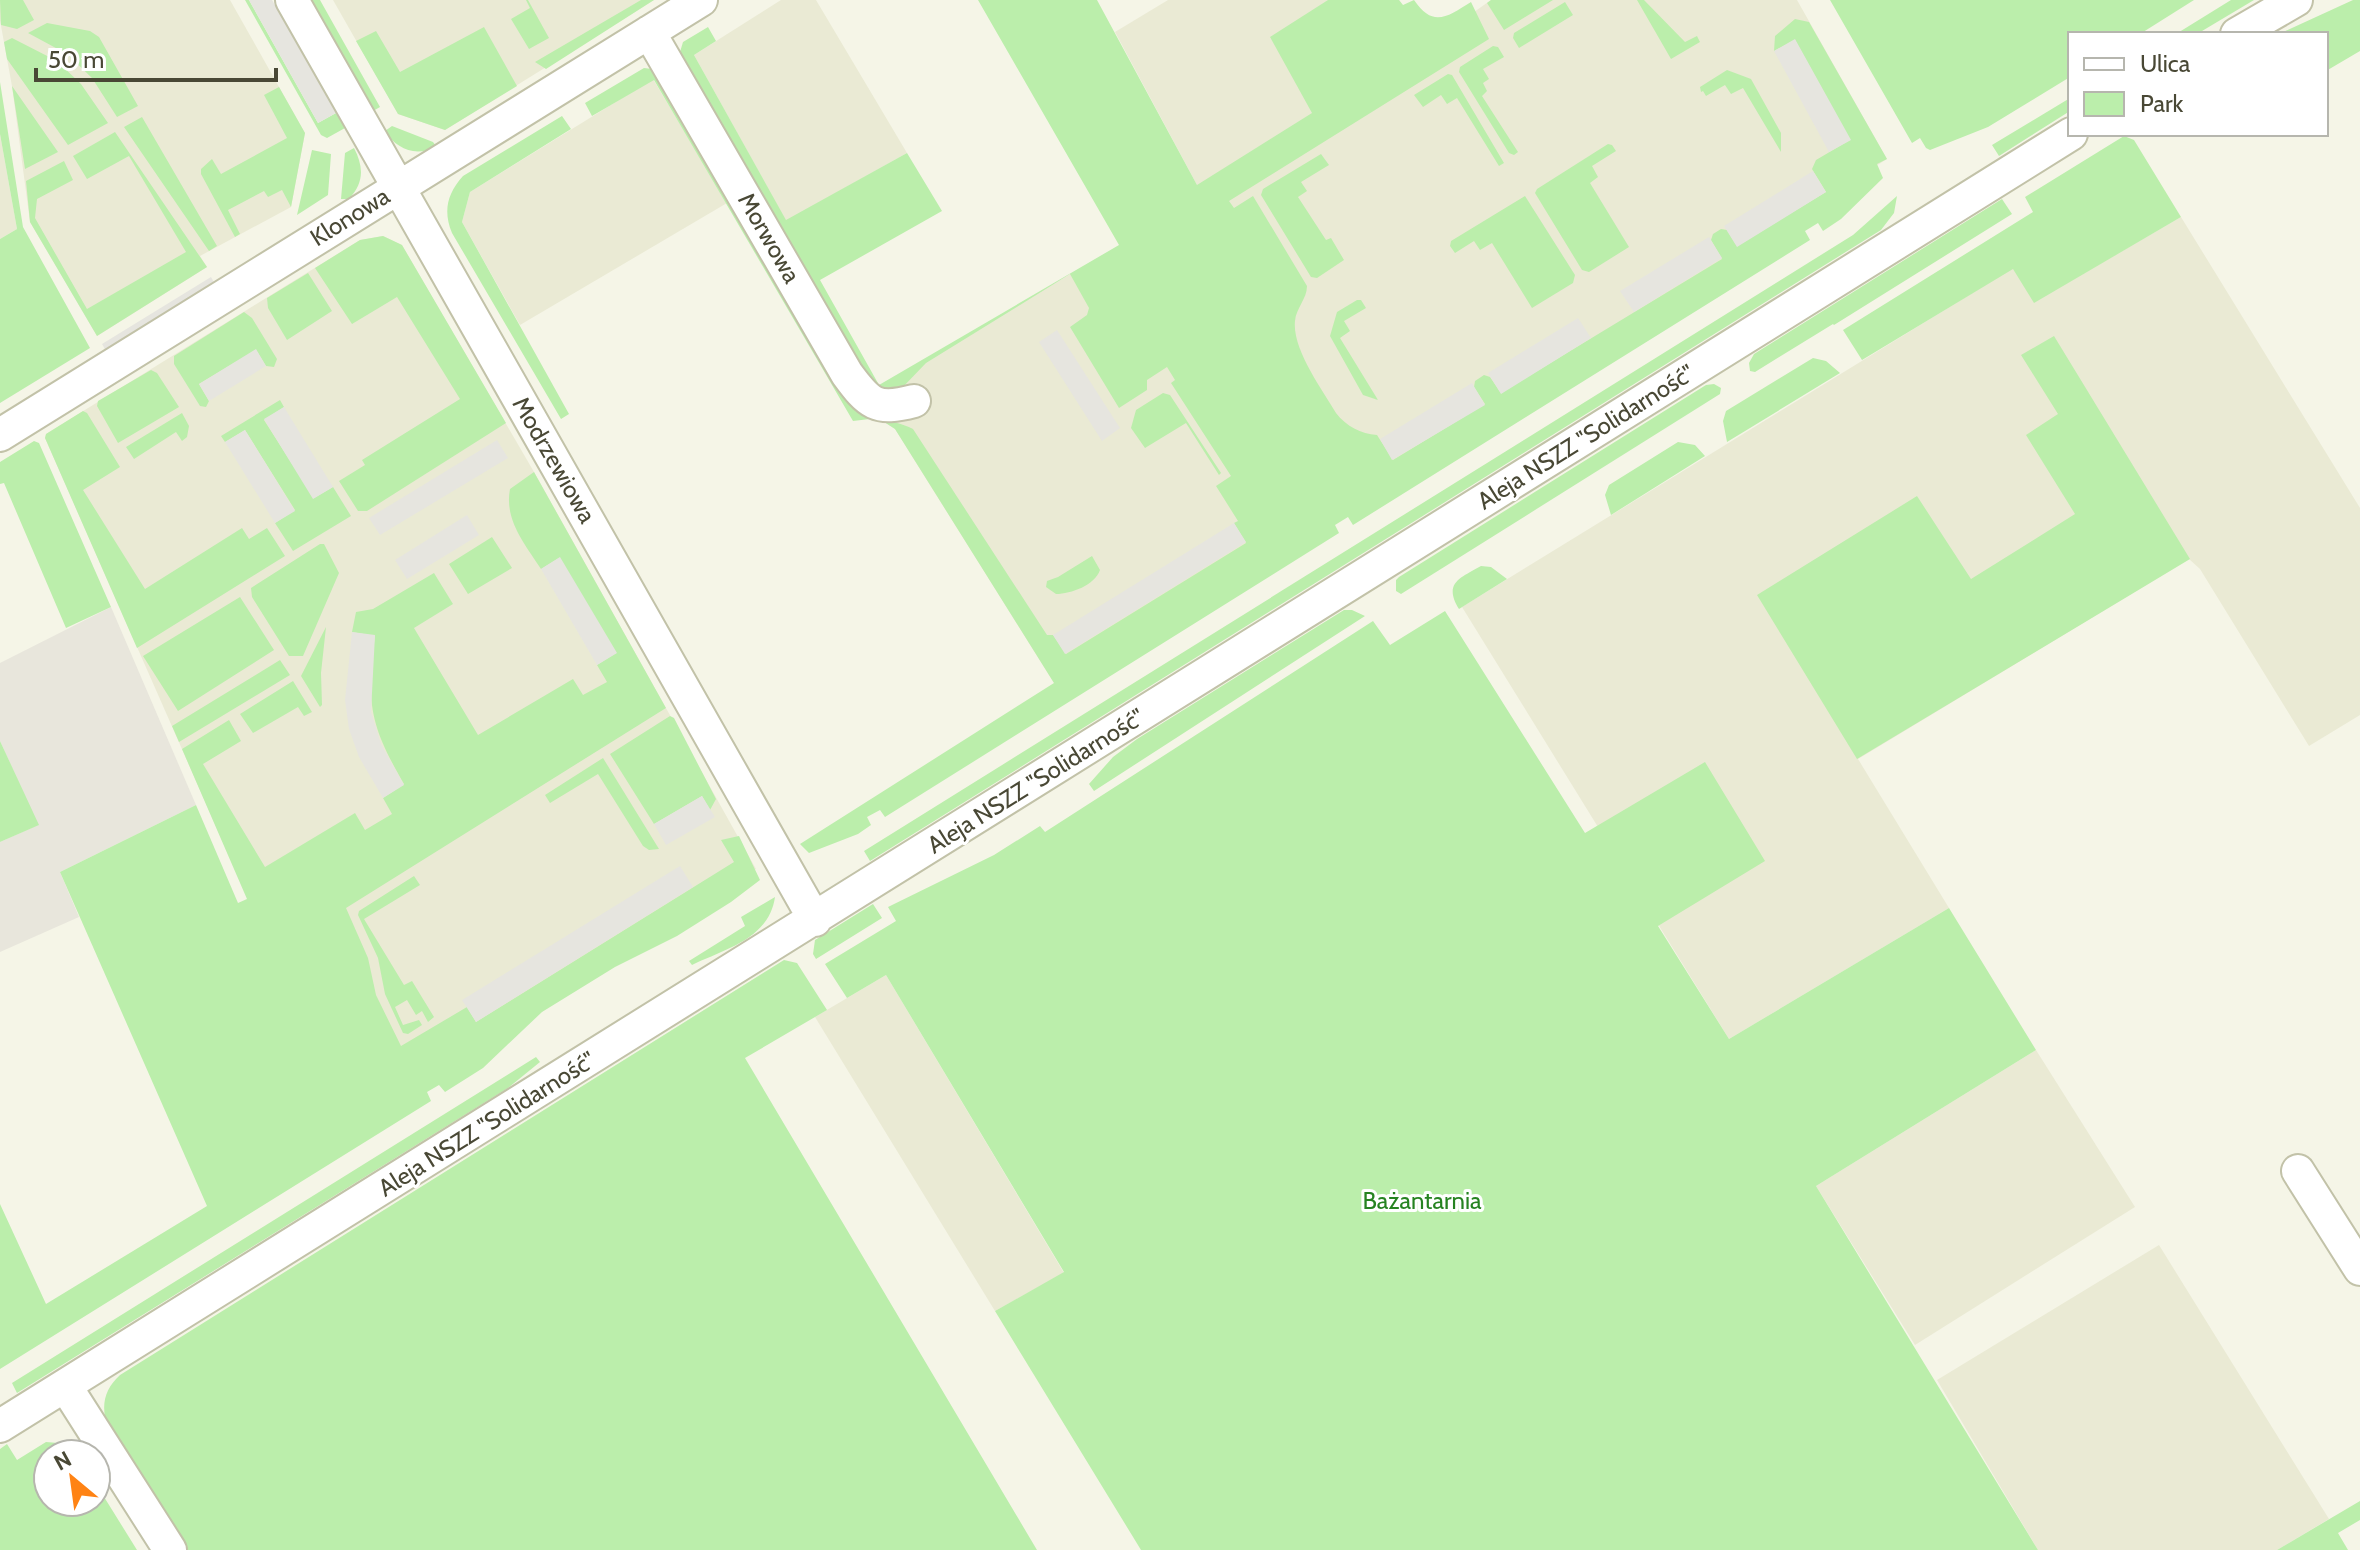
<svg xmlns="http://www.w3.org/2000/svg" width="2360" height="1550" font-family="Cabin,sans-serif">
  <style>
    .residential { fill: #eaead4 }
    .industrial { fill: #e8e6dc }
    .green { fill: #bbeeab }
    .parking { fill: #e6e5df }
    .lines { fill: none; stroke-linecap: round; stroke-linejoin: round }
    .minor-casing { stroke: #c2c2a8; stroke-width: 36 }
    .minor { stroke: #fff; stroke-width: 32 }
    .labels { text-anchor: middle; stroke-width: 6; stroke-linejoin: round; paint-order: stroke }
    .street-label { font-size: 24px; fill: #494835; stroke: #fff }
    .park-label { font-size: 24px; fill: #268321; stroke: #fff }
  </style>
  <rect width="100%" height="100%" fill="#f5f5e7"/>
  <path class="residential" d="M0,0H230L305,133L291,207L200,256L207,267L97,336L30,222L12,86L0,20Z
    M333,0H654L445,130L398,114Z
    M781,0H816L907,153L786,221L694,55Z
    M1168,0H1399L1426,46L1491,0H1797L1887,159L1373,485L1197,185L1115,32Z
    M653,79L727,203L520,325L462,222L470,192Z
    M0,134L17,229L0,239Z
    M2181,217L2360,508V715L2309,746L2200,569L2189,559L1858,759L1949,908L1729,1039L1462,607L2013,268L2034,302Z
    M383,236L402,245L534,472L756,869L406,1082L248,899L45,438L46,434L360,240Z
    M1120,245L1289,537L1054,683L895,429L878,418L879,386Z
    M886,975L1064,1273L995,1311L815,1017Z
    M2036,1050L2135,1207L1915,1345L1816,1186Z
    M2159,1245L2329,1519L2277,1550H2038L1937,1380Z"/>
  <path class="industrial" d="M111,607L196,805L60,872L79,917L0,952V842L38,825L0,741V663Z"/>
  <path class="green" d="M0,0H23L34,20L17,29L1,25Z
    M245,0H249L318,123L336,113L345,128L327,138L321,135Z
    M310,0H320L380,107L373,111Z
    M526,0H528L549,38L529,49L511,19L530,8Z
    M641,0H654L546,69L535,62Z
    M978,0H1097L1197,185L1312,113L1270,37L1328,0H1399L1403,5L1414,0C1433,28 1447,17 1471,2L1489,39L1229,201L1234,208L1253,196L1307,286C1307,299 1296,308 1295,321C1292,349 1322,389 1336,413C1346,426 1361,434 1377,435L1393,460L1485,404L1474,387L1475,381L1484,375L1490,377L1501,393L1722,259L1711,240L1713,234L1721,229L1727,230L1737,246L1826,192L1812,169L1816,160L1850,140L1795,40L1774,51L1775,36L1795,19L1809,22L1887,159L1877,164L1883,178L1841,219L1823,231L1818,223L1805,231L1810,240L1353,525L1348,517L1335,525L1339,533L885,817L880,810L867,817L871,825L858,834L809,853L800,844L1054,683L895,429L878,418L853,421L654,80L592,116L585,103L644,68L652,69L660,75L850,402C866,421 892,418 913,429L1047,635H1053L1066,654L1246,543L1234,523L1238,521L1216,486L1231,476L1171,383L1175,380L1167,367L1147,380V390L1119,408L1070,327L1087,315L1089,308L1070,274L926,363L901,389H872L683,62L680,52L683,42L708,27L716,41L694,55L786,220L907,153L942,211L820,280L879,385L1119,245Z
    M1491,0H1553L1504,30L1487,3Z
    M1637,0H1644L1685,42L1697,36L1700,42L1671,59Z
    M1830,0H2194L2140,34H2070V77L1988,127L1930,150L1926,148L1920,138L1912,143Z
    M2231,0H2254L2197,34H2176Z
    M2353,0H2360V51L2326,71V34H2279Z
    M1565,2L1573,15L1519,48L1513,38L1514,33Z
    M47,23L90,31L99,37L138,106L117,117L92,78L67,54L28,33Z
    M484,27L517,86L445,130L398,114L356,41L376,31L400,72Z
    M12,38L57,61L81,84L108,123L68,145L7,59L4,42Z
    M1493,46L1498,47L1504,57L1483,69L1489,79L1483,83L1487,91L1482,96L1518,152L1514,155L1509,153L1459,72L1460,67Z
    M1727,70L1751,79L1781,133V152L1743,88L1731,94L1725,85L1706,96L1703,91L1701,92L1700,87Z
    M1448,74L1452,75L1504,163L1499,166L1457,98L1447,104L1441,95L1423,107L1414,95Z
    M0,82L23,227L90,348L0,403V239L17,229L0,134Z
    M12,86L58,152L25,169Z
    M279,87L305,133L291,207L282,190L268,197L264,191L228,210L240,234L235,237L201,174V169L212,159L221,174L287,138L264,95Z
    M2070,98V111L1999,156L1992,145Z
    M562,116L571,129L470,192L462,222L569,414L561,419L452,233C443,211 447,194 463,176Z
    M142,117L217,246L209,251L124,127Z
    M392,126L433,142L436,146C417,158 396,149 385,131Z
    M115,132L207,267L97,336L30,222L26,181L64,161L73,180L37,199L35,218L87,309L186,252L129,156L87,179L73,156Z
    M2124,136L2134,140L2181,217L2034,303L2013,269L1862,360L1843,330L2033,212L2025,197Z
    M1608,144L1612,145L1616,151L1592,166L1598,177L1590,183L1629,247L1589,272L1582,270L1535,193L1537,189Z
    M354,148C364,167 364,183 349,199H341L345,153Z
    M312,150L331,154L328,195L297,215Z
    M1321,154L1329,165L1301,182L1307,191L1298,197L1326,240L1331,238L1344,260L1317,278L1311,277L1261,195L1263,189Z
    M1525,196L1575,275L1573,283L1532,308L1492,243L1480,250L1474,241L1455,253L1450,246L1451,241Z
    M1897,196L1894,213L1881,230L870,861L864,851L1853,235Z
    M2002,199L2012,214L1834,325L1833,324L1755,372L1750,371L1749,363L1754,354Z
    M383,236L402,245L506,423L367,511H358L339,481L365,465L362,460L460,399L397,297L352,324L315,268L360,240Z
    M308,273L332,311L287,340L268,308L267,298Z
    M1357,300H1361L1366,308L1344,321L1350,331L1340,338L1378,400L1363,395L1330,336L1337,312Z
    M244,312L252,318L277,359L274,367L266,366L256,350L199,384L209,401L206,407L200,406L174,364V356Z
    M2054,336L2190,559L1857,759L1757,595L1917,496L1971,579L2075,514L2026,435L2058,414L2021,355Z
    M1813,358L1826,361L1840,373L1727,442L1723,421L1726,411Z
    M151,370L157,373L179,407L118,443L97,406L98,401Z
    M1714,384L1721,388L1720,394L1401,594L1396,591V580L1399,577L1706,385Z
    M1163,393L1170,395L1221,473L1219,475L1186,423L1145,448L1131,428L1136,410Z
    M280,400L284,407L264,420L314,498L333,487L351,516L293,551L275,523L295,510L245,430L225,442L221,436Z
    M83,411L87,413L120,467L83,490L145,589L242,528L249,539L267,528L285,556L137,648L45,438L46,434Z
    M182,413L189,426L187,437L182,441L176,432L134,459L126,447Z
    M34,441L39,443L111,607L66,628L4,483L0,484V462Z
    M1678,442L1695,445L1705,456L1611,515L1605,495L1609,485Z
    M534,472L666,708L346,908L368,958L376,995L401,1046L467,1007L476,1022L734,862L721,840L739,836L760,880L731,902L677,936L615,967L542,1012L483,1068L445,1092L439,1085L427,1092L431,1101L0,1369V1204L46,1304L207,1206L60,872L196,805L238,903L247,899L182,749L229,720L241,741L203,764L265,867L355,813L365,830L392,814L383,798L404,784C370,725 366,704 375,636L352,632L356,612L373,609L434,573L453,604L414,628L478,735L573,679L583,695L607,682L597,665L616,653L559,558L541,569C525,544 504,520 510,489Z
    M492,537L512,568L468,594L449,564Z
    M320,544H324L339,573L303,656H289L252,597L251,588Z
    M1092,556L1100,570C1095,585 1071,594 1056,594L1046,587L1047,581L1058,577Z
    M1481,566L1491,567L1507,579L1459,609C1443,583 1460,578 1481,566Z
    M240,597L274,650L178,711L143,656Z
    M1344,610H1352L1365,616L1094,791L1089,784L1113,757L1137,739Z
    M1445,611L1585,833L1705,762L1765,861L1658,926L1729,1039L1949,908L2036,1050L1816,1186L2038,1550H1141L995,1311L1064,1272L886,975L847,998L825,964L896,921L888,907L994,855L1040,826L1045,832L1373,621L1390,645Z
    M326,627L321,673L322,705L320,707L301,676Z
    M280,660L290,675L179,742L172,726Z
    M293,681L312,712L304,716L298,707L253,733L240,714Z
    M670,716L674,718L716,799L710,810L702,796L654,824L610,754Z
    M0,741L39,825L0,842Z
    M603,758L659,849L649,850L643,846L598,774L550,803L545,795Z
    M414,876L420,885L364,919L404,985L412,981L434,1017L428,1022L422,1011L416,1015L407,1000L395,1007L403,1025L419,1020L422,1025L408,1034L403,1033L385,994L378,958L358,915L359,911Z
    M775,897C769,939 725,949 692,965L689,961L745,926L741,917Z
    M873,904L882,918L816,959L813,954L815,940Z
    M784,960L797,963L827,1010L745,1058L1037,1550H188L105,1417C102,1400 107,1387 120,1375Z
    M536,1057L540,1062L508,1088L17,1393L12,1383Z
    M46,1442L58,1443L71,1454H48V1502H96V1484L137,1550H0V1449L7,1444L17,1460Z
    M2360,1501V1520L2338,1533L2348,1550H2277Z"/>
  <path class="parking" d="M249,0H272L336,113L318,123Z
    M1795,39L1851,140L1829,152L1774,51Z
    M1813,171L1826,192L1737,247L1724,226Z
    M1709,237L1722,258L1634,312L1620,291Z
    M211,277L215,284L106,351L102,344Z
    M1578,318L1591,338L1501,394L1488,373Z
    M1057,330L1120,428L1102,441L1039,342Z
    M256,349L266,366L209,401L199,384Z
    M1472,383L1485,405L1392,460L1380,439Z
    M284,407L333,487L313,499L264,419Z
    M245,430L295,511L275,523L225,442Z
    M497,440L508,458L380,535L369,518Z
    M467,515L479,535L407,579L395,560Z
    M1234,523L1246,542L1065,654L1053,635Z
    M560,557L617,653L597,665L541,569Z
    M352,632L375,635L371,712L381,744L404,785L383,798L359,757L349,729L345,700Z
    M702,796L715,817L666,845L654,824Z
    M680,866L693,887L476,1022L462,1000Z"/>
  <g class="lines">
    <g class="minor-casing">
      <path id="minor" d="M292,0L815,920
        M649,32L847,374C869,404 876,411 914,401
        M2237,34L2296,0
        M0,435L701,0
        M2298,1171L2360,1269
        M66,1387L170,1550
        M0,1426L2071,134"/>
    </g>
    <use href="#minor" class="minor"/>
  </g>
  <g class="labels">
    <g class="street-label">
      <text transform="translate(350 217) rotate(-32)" y="8">Klonowa</text>
      <text transform="translate(769 238) rotate(60)" y="8">Morwowa</text>
      <text transform="translate(1586 437) rotate(-32)" y="8">Aleja NSZZ "Solidarność"</text>
      <text transform="translate(554 460) rotate(60)" y="8">Modrzewiowa</text>
      <text transform="translate(1036 781) rotate(-32)" y="8">Aleja NSZZ "Solidarność"</text>
      <text transform="translate(487 1124) rotate(-32)" y="8">Aleja NSZZ "Solidarność"</text>
    </g>
    <g class="park-label">
      <text x="1422" y="1209">Bażantarnia</text>
    </g>
  </g>
  <rect x="2068" y="32" width="260" height="104" fill="#ffffff" stroke="#b6b6ae" stroke-width="2"/>
  <rect x="2084" y="58" width="40" height="12" fill="#ffffff" stroke="#b6b6ae" stroke-width="2"/>
  <text x="2140" y="72" font-size="24" fill="#494835">Ulica</text>
  <rect x="2084" y="92" width="40" height="24" fill="#bbeeab" stroke="#b6b6ae" stroke-width="2"/>
  <text x="2140" y="112" font-size="24" fill="#494835">Park</text>
  <g transform="translate(72 1478) rotate(331)"><circle r="38" fill="#ffffff" stroke="#b6b6ae" stroke-width="2"/>
  <path d="M0-6L14 30L0 20L-14 30Z" fill="#ff8314"/>
  <text y="-12" font-size="22" font-weight="bold" text-anchor="middle" fill="#494835">N</text>
  </g>
  <path d="M36 68v12h240v-12" fill="none" stroke="#494835" stroke-width="4"/>
  <text x="48" y="68" font-size="24" fill="#494835" stroke="#ffffff" stroke-width="6" paint-order="stroke">50 m</text>
</svg>
